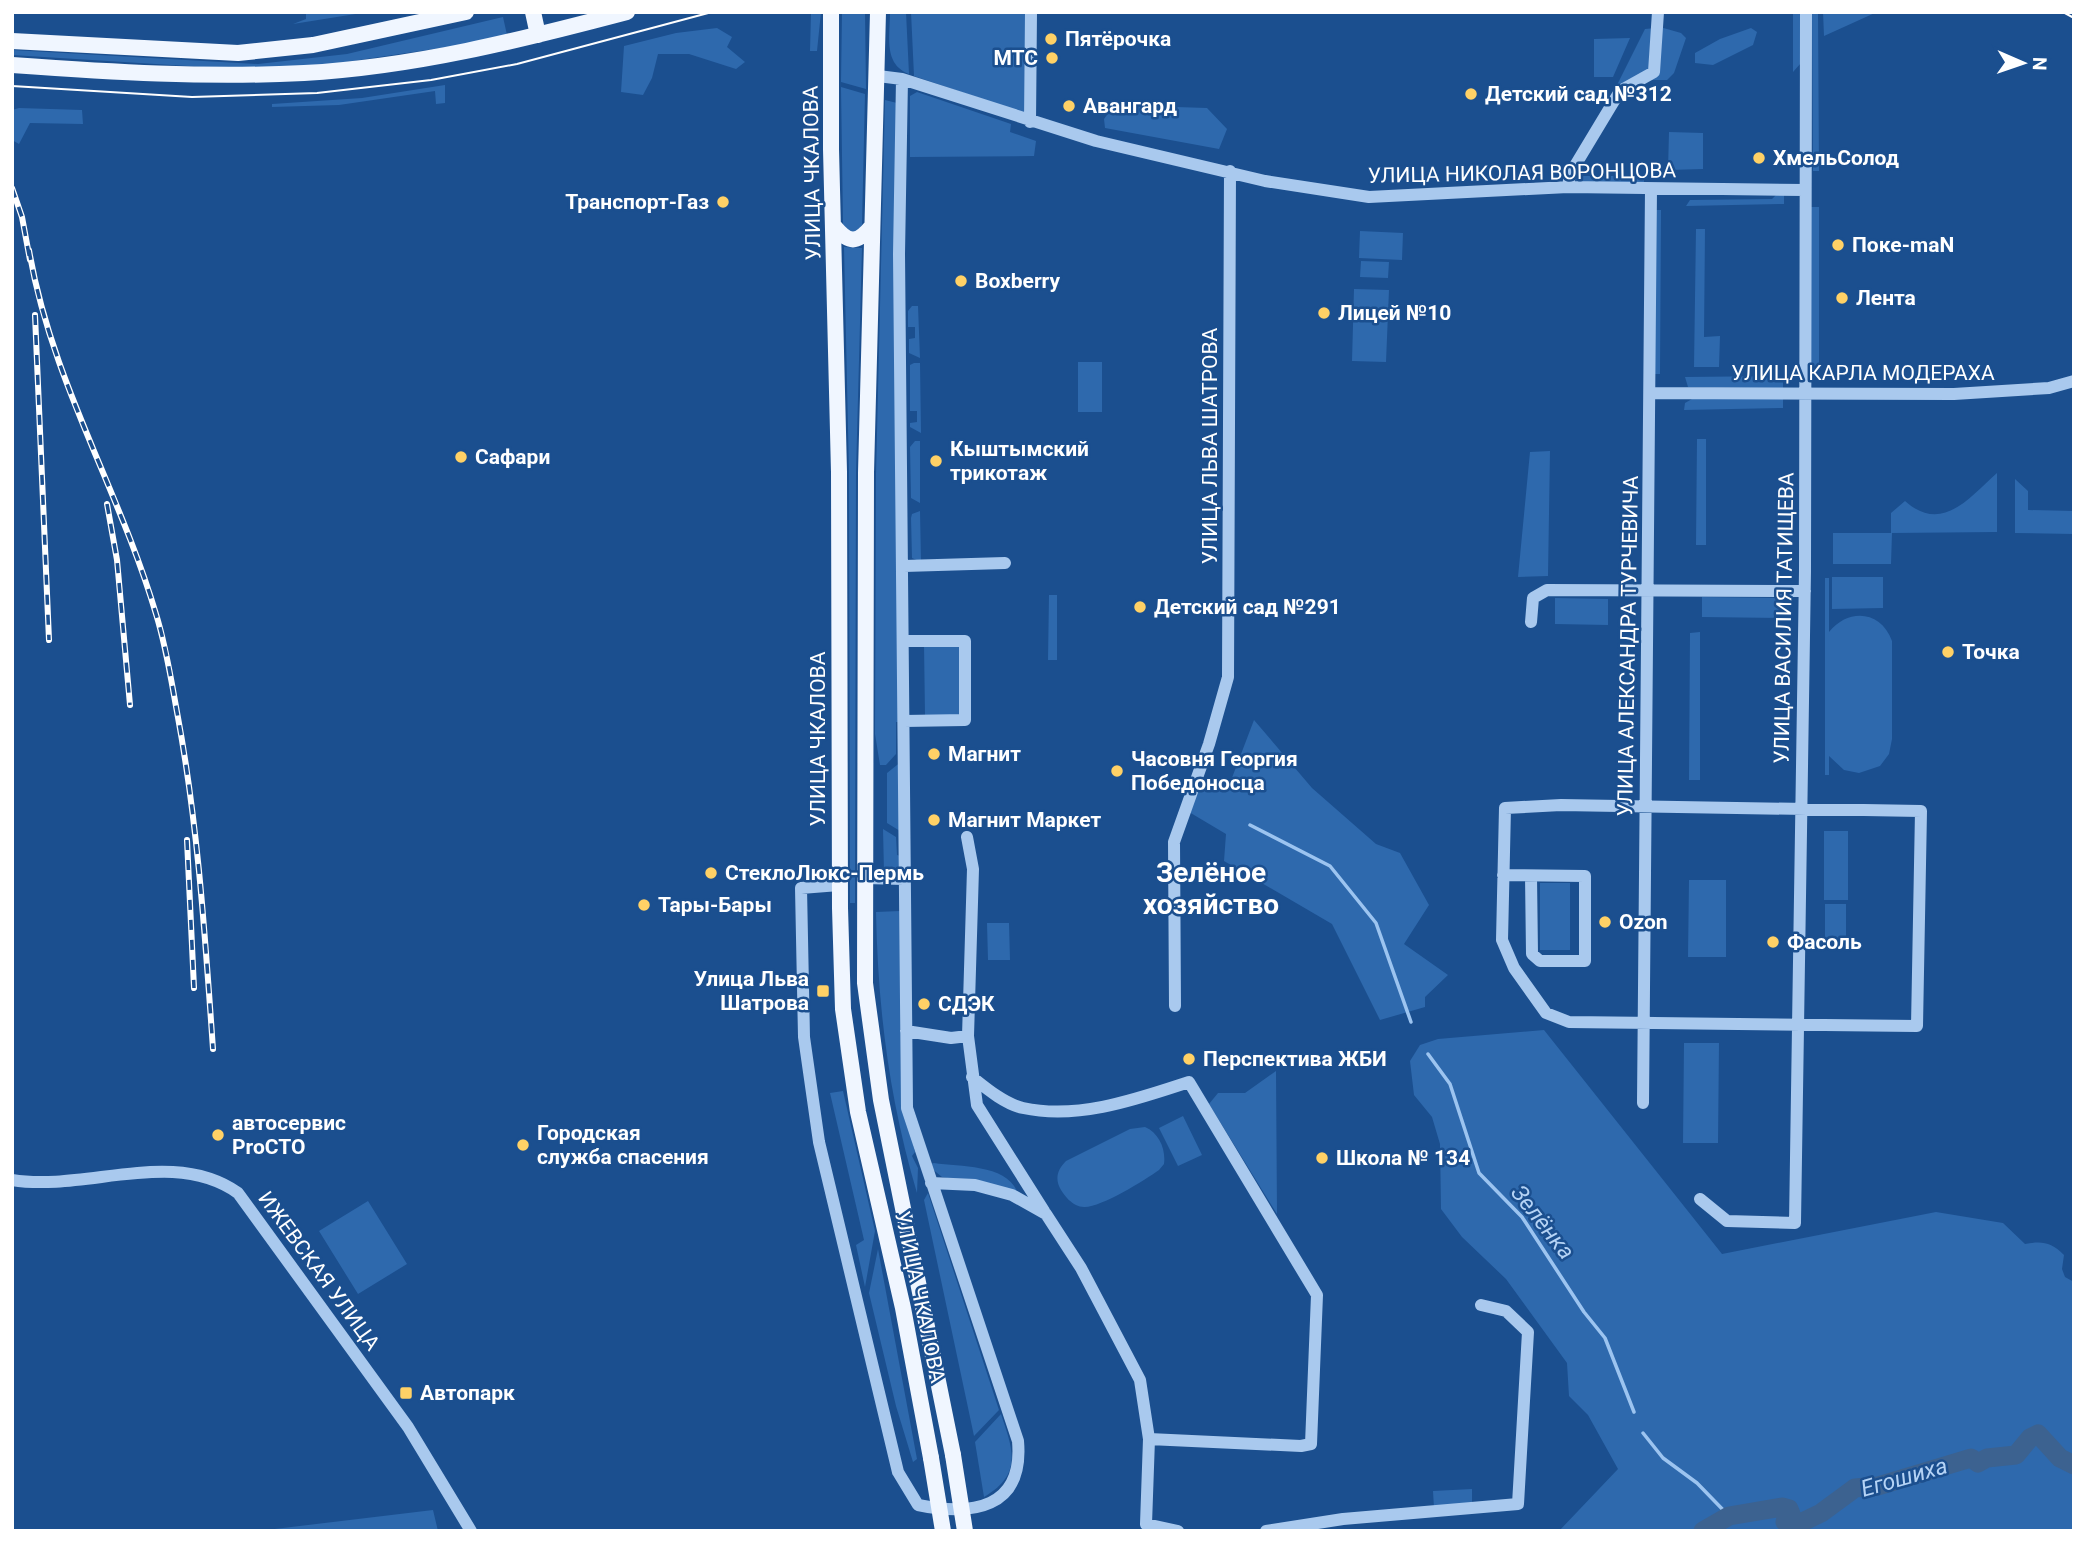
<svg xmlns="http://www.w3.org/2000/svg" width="2086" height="1543" font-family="Roboto,sans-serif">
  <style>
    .green { fill: #2e69ad }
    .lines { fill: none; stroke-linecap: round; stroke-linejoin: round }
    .stream { stroke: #9cc4f0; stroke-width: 3.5 }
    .river { stroke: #3c6290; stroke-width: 19 }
    .minor { stroke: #a9c9ee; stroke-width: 12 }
    .major { stroke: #f0f6ff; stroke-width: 16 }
    .tram { stroke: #fff; stroke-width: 2 }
    .rail-casing { stroke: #fff; stroke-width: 6 }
    .rail { stroke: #1b4f8f; stroke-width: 3.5; stroke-dasharray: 10; stroke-linecap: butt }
    .major-bridge { stroke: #f0f6ff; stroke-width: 16 }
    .poi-dot { fill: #ffd166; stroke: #1b4f8f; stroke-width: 2.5 }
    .labels { text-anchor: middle; stroke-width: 5; stroke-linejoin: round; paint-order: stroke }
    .poi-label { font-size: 21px; font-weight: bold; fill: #fff; stroke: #1b4f8f; text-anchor: start }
    .street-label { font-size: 21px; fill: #fff; stroke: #1b4f8f }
    .water-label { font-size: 23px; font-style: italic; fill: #b5d3f5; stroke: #1b4f8f }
    .district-label { font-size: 28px; font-weight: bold; fill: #fff; stroke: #1b4f8f }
  </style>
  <rect width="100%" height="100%" fill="#1b4f8f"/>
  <path class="green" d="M306,12H368L293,24L306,19Z
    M811,12H821L817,51H810Z
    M842,12H865L866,89L841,82Z
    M890,12H906L909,74C883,64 890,36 890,12Z
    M911,12H1029L1026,114L914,76Z
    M1793,12H1802L1801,63L1793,72Z
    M1812,12H1818L1819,171H1813Z
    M1823,12H1877L1824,36Z
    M503,17L507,35L468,44L332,64L235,69L12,55V50L258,64L347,54Z
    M1660,27L1681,33L1686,38L1674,73L1667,80H1649Z
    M717,28L732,37L727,47L745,62L736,69L689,54H658L652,78L643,95L621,92L624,46L676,33Z
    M1656,28L1650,70L1616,87L1645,29Z
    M1751,28L1757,32L1753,45L1713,65L1695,63V53L1720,39Z
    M1630,38L1613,77H1594V39Z
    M445,85V103L436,104L435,91L339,105L272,107V104L362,98Z
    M841,87L865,94L862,225L858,232H849L843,225Z
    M917,92L1011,124L1010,132L1036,141L1034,156L910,157V96Z
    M885,100L897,103L901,722H896V754L886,765H880L875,734L876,474Z
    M1114,105L1207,108L1227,129L1219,149L1105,128L1104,119Z
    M19,108L82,110L83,124L30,123L19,144L12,140V110Z
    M1669,132L1703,133V169L1668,170Z
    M1575,176H1644V185L1577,182Z
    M1777,194L1784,195V204L1686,206L1690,200L1772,199Z
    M1810,207H1819V372H1810Z
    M1654,210H1661L1660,374H1653Z
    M1696,229H1705L1704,337L1720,336L1719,367H1694Z
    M1360,231L1403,233L1402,260L1359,258Z
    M844,247L862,248L856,473L855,903H850L849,473Z
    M1361,261L1389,262L1388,278L1360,277Z
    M1354,289L1389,290L1386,362L1352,361Z
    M912,306H918L920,358L909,353V339L915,338V327H908V311Z
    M1078,362H1102V412H1078Z
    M914,363H920L921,433L910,427V423L917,422V411H910V365Z
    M1783,376V388L1688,387L1685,377Z
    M1783,398V408L1684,410L1685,403L1692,399Z
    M1697,439H1706V545H1696Z
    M915,441H920V503L911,498L910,447Z
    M1550,451L1548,576L1518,577L1530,452Z
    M1997,473V532L1892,533L1891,564H1833V533H1891V513L1905,501C1942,534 1969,498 1997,473Z
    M2015,479L2028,491V510L2074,511V534L2015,533Z
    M920,511L921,562L912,558L911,518L912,514Z
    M1832,577H1883V608L1832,609Z
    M1825,578H1829V632C1848,608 1881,610 1892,641V739L1889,754L1880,766L1859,773L1844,770L1829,756V775H1825Z
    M1049,595H1057V660H1048Z
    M1702,597L1780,598V618L1702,617Z
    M1555,598L1608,599V625L1555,624Z
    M1700,632V780H1689L1690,633Z
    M924,644H962L963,716H925Z
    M1254,720L1312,788L1376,844L1400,853L1429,905L1404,944L1448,975L1425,997V1007L1380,1020L1332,924L1224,861L1226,834L1189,812L1204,779L1230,783Z
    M902,761L900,831L887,823V773Z
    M883,829L896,837L897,855L901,856L899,868L894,873L884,872Z
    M1824,831H1848V900H1824Z
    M1689,880H1726V957H1688Z
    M1540,883H1570V950H1540Z
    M1825,904H1846V947H1825Z
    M900,911L901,1095L915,1152L912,1156L918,1168L917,1193C889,1098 878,1010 876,912Z
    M987,923H1009L1010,960H988Z
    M1544,1030L1722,1254L1936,1212L2003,1223L2025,1244C2042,1241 2051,1242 2064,1255L2062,1269L2065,1277L2074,1282V1531H1559L1618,1469L1588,1415L1569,1396L1567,1363L1506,1279L1462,1237L1441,1209L1440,1144L1432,1117L1414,1095L1410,1061L1420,1045L1438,1039Z
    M1684,1043H1719L1718,1143H1683Z
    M1276,1071L1277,1214L1209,1104L1218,1093H1245Z
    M843,1091L875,1231L865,1287L856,1245L864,1240L830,1093Z
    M1183,1116L1202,1155L1178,1166L1159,1128Z
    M1145,1127C1159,1133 1166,1149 1164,1164L1159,1170C1145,1180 1100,1208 1084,1207C1073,1207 1063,1195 1059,1186C1055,1176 1059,1168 1066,1161L1130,1129Z
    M934,1163C960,1167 1005,1164 1017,1191L942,1177L931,1168L930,1164Z
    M928,1193L999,1410L974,1436L924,1200Z
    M368,1201L407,1264L358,1294L319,1231Z
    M878,1249L917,1459L913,1462L896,1406L869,1293Z
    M1001,1414C1013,1450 1023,1474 984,1497L975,1442Z
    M1472,1489V1505L1434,1508L1433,1491Z
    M433,1510L438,1531H258Z"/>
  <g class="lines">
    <path class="stream" d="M1250,825L1330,866L1376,923L1411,1022
      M1428,1054L1450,1084L1479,1173L1522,1217L1584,1312L1605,1338L1634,1412
      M1643,1433L1663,1458L1697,1483L1729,1516"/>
    <path class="river" d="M1703,1531L1729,1516L1782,1507L1789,1509L1791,1514L1785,1522L1792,1527L1821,1513L1855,1488L1878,1486L1971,1458L1978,1463L1987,1458L2016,1455L2030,1438L2038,1434L2060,1458L2074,1465"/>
    <path class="minor" d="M878,76L902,79L1096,141L1265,181L1369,197L1568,187L1805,190
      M1030,122L1031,12
      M1568,187L1570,174L1620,91L1654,72L1658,12
      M1650,393L1954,394L2049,388L2074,381
      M904,566L1005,563
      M1531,622L1533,598L1547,590L1805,591
      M904,721L965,720V641H904
      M1561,805L1921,811L1917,1026L1569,1022L1546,1013L1514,968L1502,940L1505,808Z
      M967,837L973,869L968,1036L977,1105L1044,1211
      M1503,875L1585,876V961H1540L1532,954L1531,876
      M865,878L904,879
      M839,885L801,888L804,1037L819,1142L898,1472L918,1505C972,1516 1024,1509 1018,1441L907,1108L899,254L902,79
      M1175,1006L1174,842L1209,744L1228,677L1230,171
      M906,1031L951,1038L968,1036
      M972,1077C987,1089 1005,1104 1023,1108C1079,1120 1137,1099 1189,1082L1317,1295L1311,1444L1301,1446L1149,1439
      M1643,1103L1651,189
      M12,1180C86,1192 173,1147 238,1193L408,1427L471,1531
      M931,1183L975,1185L1012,1195L1046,1214L1081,1268L1140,1380L1149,1439L1146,1524L1178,1531
      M1700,1199L1727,1221L1795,1223L1805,571L1806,12
      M1266,1531L1343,1519L1518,1504L1528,1332L1506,1311L1481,1305"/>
    <path class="major" d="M533,12L538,35
      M831,12V149L839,472L840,908L843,1009L858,1112L903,1308L931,1458
      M878,12L866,473L865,983L881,1100L953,1455
      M12,41L238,53L313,45L466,12
      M12,65C110,72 206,78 304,73C414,67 521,40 627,12
      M834,226C849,244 857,244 872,226"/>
    <path class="tram" d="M2063,12L2074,18
      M12,86L192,97L317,93L431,80L517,64L712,12"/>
    <g class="rail-casing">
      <path id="rail" d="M12,188L22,217L30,260
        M29,250C51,380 119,489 156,614C166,646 171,679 177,712C198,824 205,936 213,1049
        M35,315L49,640
        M107,504L117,560L130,705
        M187,840L194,988"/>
    </g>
    <use href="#rail" class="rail"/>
    <path class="major-bridge" d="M953,1455L965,1531
      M931,1458L943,1531"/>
  </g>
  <g class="poi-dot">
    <circle cx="1051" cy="39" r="7"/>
    <circle cx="1052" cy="58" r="7"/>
    <circle cx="1471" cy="94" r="7"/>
    <circle cx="1069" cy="106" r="7"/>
    <circle cx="1759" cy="158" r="7"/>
    <circle cx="723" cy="202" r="7"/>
    <circle cx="1838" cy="245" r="7"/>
    <circle cx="961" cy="281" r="7"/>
    <circle cx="1842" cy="298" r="7"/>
    <circle cx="1324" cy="313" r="7"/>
    <circle cx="461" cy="457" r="7"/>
    <circle cx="936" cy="461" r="7"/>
    <circle cx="1140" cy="607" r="7"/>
    <circle cx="1948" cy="652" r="7"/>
    <circle cx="934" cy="754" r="7"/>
    <circle cx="1117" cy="771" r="7"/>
    <circle cx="934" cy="820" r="7"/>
    <circle cx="711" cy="873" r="7"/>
    <circle cx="644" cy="905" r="7"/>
    <circle cx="1605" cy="922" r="7"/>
    <circle cx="1773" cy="942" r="7"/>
    <rect x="816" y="984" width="14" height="14" rx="3.5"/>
    <circle cx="924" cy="1004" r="7"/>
    <circle cx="1189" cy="1059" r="7"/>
    <circle cx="218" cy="1135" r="7"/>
    <circle cx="523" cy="1145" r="7"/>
    <circle cx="1322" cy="1158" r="7"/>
    <rect x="399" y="1386" width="14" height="14" rx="3.5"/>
  </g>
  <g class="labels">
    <g class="poi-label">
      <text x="1065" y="46">Пятёрочка</text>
      <text x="1038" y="65" text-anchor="end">МТС</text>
      <text x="1485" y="101">Детский сад №312</text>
      <text x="1083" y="113">Авангард</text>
      <text x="1773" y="165">ХмельСолод</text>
      <text x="709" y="209" text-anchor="end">Транспорт-Газ</text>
      <text x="1852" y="252">Поке-maN</text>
      <text x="975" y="288">Boxberry</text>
      <text x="1856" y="305">Лента</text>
      <text x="1338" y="320">Лицей №10</text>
      <text x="950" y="456">Кыштымский<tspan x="950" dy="24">трикотаж</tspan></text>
      <text x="475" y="464">Сафари</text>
      <text x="1154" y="614">Детский сад №291</text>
      <text x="1962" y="659">Точка</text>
      <text x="948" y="761">Магнит</text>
      <text x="1131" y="766">Часовня Георгия<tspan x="1131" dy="24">Победоносца</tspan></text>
      <text x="948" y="827">Магнит Маркет</text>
      <text x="725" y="880">СтеклоЛюкс-Пермь</text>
      <text x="658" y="912">Тары-Бары</text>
      <text x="1619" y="929">Ozon</text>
      <text x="1787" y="949">Фасоль</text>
      <text x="809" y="986" text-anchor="end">Улица Льва<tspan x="809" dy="24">Шатрова</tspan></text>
      <text x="938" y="1011">СДЭК</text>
      <text x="1203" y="1066">Перспектива ЖБИ</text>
      <text x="232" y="1130">автосервис<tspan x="232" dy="24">ProСТО</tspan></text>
      <text x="537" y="1140">Городская<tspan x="537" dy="24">служба спасения</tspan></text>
      <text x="1336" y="1165">Школа № 134</text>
      <text x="420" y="1400">Автопарк</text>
    </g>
    <g class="street-label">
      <text transform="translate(812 173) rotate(-91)" y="7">УЛИЦА ЧКАЛОВА</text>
      <text transform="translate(1522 173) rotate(-1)" y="7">УЛИЦА НИКОЛАЯ ВОРОНЦОВА</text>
      <text x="1863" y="380">УЛИЦА КАРЛА МОДЕРАХА</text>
      <text transform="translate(1210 446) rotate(-90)" y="7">УЛИЦА ЛЬВА ШАТРОВА</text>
      <text transform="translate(1784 618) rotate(-89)" y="7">УЛИЦА ВАСИЛИЯ ТАТИЩЕВА</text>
      <text transform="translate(1628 646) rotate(-89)" y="7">УЛИЦА АЛЕКСАНДРА ТУРЧЕВИЧА</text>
      <text transform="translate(818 739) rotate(-90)" y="7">УЛИЦА ЧКАЛОВА</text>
      <text transform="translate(319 1271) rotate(54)" y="7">ИЖЕВСКАЯ УЛИЦА</text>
      <text transform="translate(920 1297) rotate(78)" y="7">УЛИЦА ЧКАЛОВА</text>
    </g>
    <g class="water-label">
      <text transform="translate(1543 1222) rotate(52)" y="8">Зелёнка</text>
      <text transform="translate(1904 1477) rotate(-16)" y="8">Егошиха</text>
    </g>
    <g class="district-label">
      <text x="1211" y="882">Зелёное<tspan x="1211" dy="32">хозяйство</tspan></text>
    </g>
  </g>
  <rect width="2086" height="1543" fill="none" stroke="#ffffff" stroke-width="28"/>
  <g transform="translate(2023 63) rotate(92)" stroke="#1b4f8f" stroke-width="5" paint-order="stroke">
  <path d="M0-5L12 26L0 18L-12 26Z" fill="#ffffff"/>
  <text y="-10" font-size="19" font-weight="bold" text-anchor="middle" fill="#ffffff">N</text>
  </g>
</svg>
